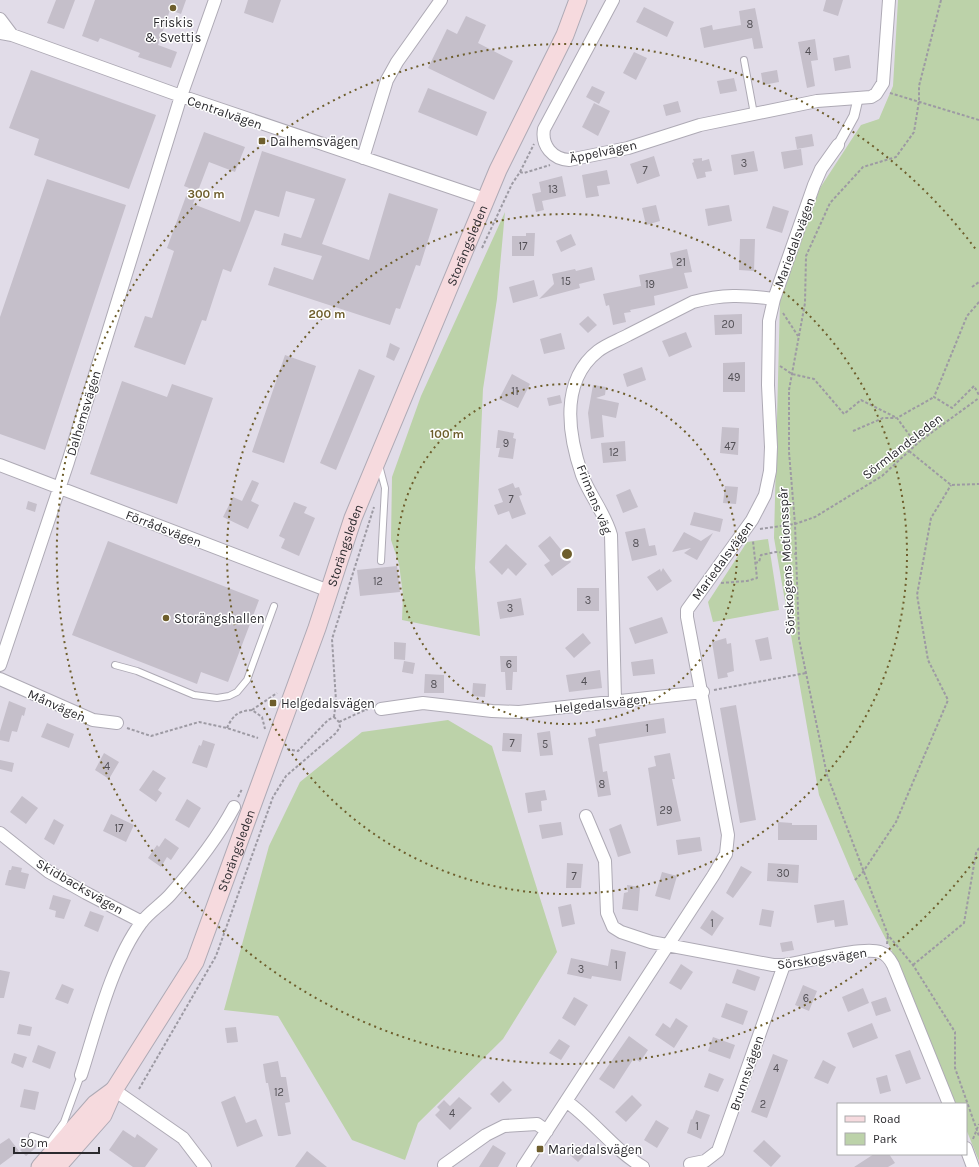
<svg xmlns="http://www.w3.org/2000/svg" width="979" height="1167" font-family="Karla,sans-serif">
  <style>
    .green { fill: #bcd2a9 }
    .building { fill: #c5bfca }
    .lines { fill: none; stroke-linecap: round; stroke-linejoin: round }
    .service-casing { stroke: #aeaab5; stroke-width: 8 }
    .pedestrian-casing { stroke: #aeaab5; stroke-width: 11 }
    .minor-casing { stroke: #aeaab5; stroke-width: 14 }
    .secondary-casing { stroke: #aeaab5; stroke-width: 19 }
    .path { stroke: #9d9aa3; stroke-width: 2; stroke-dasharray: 3 2; stroke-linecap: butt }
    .service { stroke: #fff; stroke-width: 6 }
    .pedestrian { stroke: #fff; stroke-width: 9 }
    .minor { stroke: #fff; stroke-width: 12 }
    .secondary { stroke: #f6dade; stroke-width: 17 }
    .ring { fill: none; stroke: #6e5e2c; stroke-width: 2; stroke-dasharray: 2 4 }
    .poi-dot { fill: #6e5e2c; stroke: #fff; stroke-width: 1.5 }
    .labels { text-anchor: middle; stroke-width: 3; stroke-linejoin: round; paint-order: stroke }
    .number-label { font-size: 11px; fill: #524f55 }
    .poi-label { font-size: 13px; fill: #2b2a2e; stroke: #fff; text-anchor: start }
    .street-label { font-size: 13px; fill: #2b2a2e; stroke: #fff }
    .centre { fill: #6e5e2c; stroke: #fff; stroke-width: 2 }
    .ring-label { font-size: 12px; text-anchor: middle; font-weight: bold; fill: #6e5e2c; stroke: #fff; stroke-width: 3; stroke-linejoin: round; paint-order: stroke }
  </style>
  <rect width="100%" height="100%" fill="#e1dce8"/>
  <path class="green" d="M898,0H979V1161L966,1129V1104H956L891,949L855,880L819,795L774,538L780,300L820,188L861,125L879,119L893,86Z
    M505,212L497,299L483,389L475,568L480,636L402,620L403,595L399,564L391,540L392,477L421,396Z
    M768,539L779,610L713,622L708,602L747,542Z
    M448,720L492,746L557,952L503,1039L418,1123L405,1160L352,1140L278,1016L224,1010L269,846L300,782L362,732Z"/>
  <path class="building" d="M56,0H75L64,29L47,23Z
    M95,0H186L181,14L170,10L158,45L177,52L171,68L138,57L140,53L100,38L98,42L82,36Z
    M248,0H281L273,23L244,13Z
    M826,0H843L838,16L823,11Z
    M644,7L674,22L667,37L636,22Z
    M755,8L763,48L754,49L752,38L704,48L700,28L712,25L713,30L741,25L739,11Z
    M466,16L486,25L478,43L513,61L494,100L428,68L447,29L457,34Z
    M815,39L818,60L811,61L815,86L807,88L798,42Z
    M634,52L647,58L636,80L623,73Z
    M849,55L851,68L835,71L833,58Z
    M31,70L156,115L129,189L34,155L39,139L9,128Z
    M777,70L779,82L763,85L761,73Z
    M734,78L737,91L720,94L717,81Z
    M592,86L605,92L599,104L586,97Z
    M428,88L487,112L477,136L418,112Z
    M678,101L681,112L666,116L663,105Z
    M594,103L610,111L598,136L582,127Z
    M204,132L245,147L235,172L209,162L193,204L240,222L262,151L346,179L322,244L369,260L389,193L438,209L420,266L416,265L400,309L396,308L390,325L268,285L274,267L313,280L322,256L281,245L284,233L301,238L315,199L286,191L279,217L255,210L231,272L223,269L206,321L202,320L185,365L134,347L145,316L152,318L174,251L167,248L189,188L184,186Z
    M812,134L814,146L797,149L795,137Z
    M801,149L803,165L784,169L781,152Z
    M754,151L758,171L734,175L731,155Z
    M654,156L660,176L637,184L630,164Z
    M702,158V161L709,159L712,171L705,172L706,177L697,179L692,163L694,162L693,159Z
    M607,170L610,184L597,186L599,196L586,198L582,175Z
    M562,176L566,196L542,201L544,210L536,212L532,194L541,192L539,182Z
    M47,179L126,205L45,450L0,434V317Z
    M656,205L660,221L646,225L642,208Z
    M729,205L732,221L708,226L705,209Z
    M773,206L789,211L782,233L766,228Z
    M526,233H535L534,256H512V236H526Z
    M571,234L576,245L561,252L556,241Z
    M740,239H755L754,271L739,270Z
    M687,249L692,272L684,273L688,288L654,296L655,305L630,310L631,312L624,313L626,322L613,325L609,305L606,306L603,294L641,286L639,275L673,268L670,253Z
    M592,267L595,280L579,284L580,288L539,299L554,284L552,274L575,269L576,271Z
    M534,280L538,296L513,303L509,287Z
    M742,314V334L715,335L714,315Z
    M588,316L597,325L588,333L579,324Z
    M686,332L692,347L669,357L662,341Z
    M561,333L565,349L544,354L540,339Z
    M390,343L400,348L394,361L386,357Z
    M285,355L316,366L284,463L252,452Z
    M745,362V392H723V363Z
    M642,367L646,380L627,387L623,374Z
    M359,369L375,376L336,470L320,463Z
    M512,374L530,384L518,408L499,399Z
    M122,381L167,397L172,384L213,398L177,504L90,474Z
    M593,385L606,387L605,395L596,398L619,403L616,418L602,415L604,437L591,439L588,413Z
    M560,395L562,403L549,406L547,398Z
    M722,427L739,428L738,455L720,453Z
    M498,430L514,433L513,438L516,439L513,459L498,457L500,448H496Z
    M625,441L626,461L603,463L601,443Z
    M252,480L259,483L251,501L259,505L248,529L223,517L233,497L242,501Z
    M513,483L515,488L519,487L522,495L519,496L526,514L512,519L509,511L498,515L494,505L503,502L498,489Z
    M725,486L738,487L736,504L723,503Z
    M630,489L638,507L623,513L616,495Z
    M28,501L37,504L35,512L26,509Z
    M294,502L307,507L304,513L315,518L299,556L281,548L285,539L279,536Z
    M694,512L723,519L720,532L690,525Z
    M645,528L649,546L655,545L657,555L632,561L625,532Z
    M684,532L701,541L713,533L697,560L684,553L691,548L672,552Z
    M550,536L571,562L552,576L544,565L550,561L538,546Z
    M108,541L259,600L228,682L201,672L197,684L72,635Z
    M506,544L527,564L516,576L508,568L502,575L489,562Z
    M397,566L400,592L360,596L357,570Z
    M663,568L672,581L657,591L647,577L660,569L661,572Z
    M577,588H599V611H577Z
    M521,598L524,615L500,619L497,602Z
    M662,617L668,633L635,644L629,628Z
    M583,633L591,643L574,658L565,648Z
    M768,637L772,659L760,661L755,640Z
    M726,638L727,644L731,643L734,671L727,673L728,677L718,679L712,642Z
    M394,642L406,643L405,660L394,659Z
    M500,656H517V672H513L512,690H506L505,672H501Z
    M653,659L655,674L633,676L631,662Z
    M404,661L415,663L413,674L402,672Z
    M600,670L602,688L569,692L566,675Z
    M425,674L444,675V693H424Z
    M473,683L486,684L485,697L472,696Z
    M9,701L26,708L24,716L22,715L17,732L12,731L9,742L0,740V731Z
    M736,705L756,820L740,823L720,708Z
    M664,718L666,733L599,744L603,772L607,771L611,795L598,797L588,738L596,736L595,729Z
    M47,723L74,734L69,748L41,737Z
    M550,731L553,755L540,756L537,733Z
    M503,733L522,734L521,752L502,751Z
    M203,740L215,744L207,768L192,763L199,745L201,746Z
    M104,753L119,762L109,779L95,770Z
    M670,753L675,779H672L681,821L657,826L648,768L656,766L654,756Z
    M0,760L14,763L12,772L0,769Z
    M153,770L166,778L158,790L162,793L156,802L139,790Z
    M545,790L547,800L541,801L542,811L528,813L525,793Z
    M22,796L38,808L26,824L10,812Z
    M187,799L201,808L189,828L175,820Z
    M111,814L134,825L126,842L103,831Z
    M54,819L64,825L54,845L44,839Z
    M561,822L563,835L542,839L539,825Z
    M778,822L792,823V825H817V840H778Z
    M621,824L631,853L618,857L609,829Z
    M700,837L702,851L678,855L676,840Z
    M165,838L179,848L171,860L167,857L161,867L148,858L157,845L159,847Z
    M567,863L583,864L581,888H566Z
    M768,863L799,865L798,883L767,881Z
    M12,866L22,868L21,872L29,874L25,889L5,885L9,870H11Z
    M741,866L752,872L733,898L726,893Z
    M662,872L677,876L670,900L655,896Z
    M627,885L640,887L638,911L622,909L624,893L628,892Z
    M53,895L71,900L64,919L55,917L56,911L49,909Z
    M844,900L848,925L835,927L834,920L817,923L814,905Z
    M571,904L575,924L562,927L558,907Z
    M762,909L774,911L771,927L759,925Z
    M712,910L724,918L712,936L700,928Z
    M90,911L104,916L98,932L84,926Z
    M792,941L794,950L782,952L780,943Z
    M611,949L626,952L621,981L592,976L591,979L567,974L571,958L608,966Z
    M681,964L693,972L681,990L669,983Z
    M737,969L760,977L755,991L732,983Z
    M0,970L10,972L4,998H0Z
    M62,984L74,989L68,1004L55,999Z
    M803,985L817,991L809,1011L795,1005Z
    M863,988L869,1003L848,1012L842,997Z
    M574,997L588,1005L575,1026L562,1018Z
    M886,997L891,1011L876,1016L871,1002Z
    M726,1003L748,1011L743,1025L721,1017Z
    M676,1018L688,1026L674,1048L655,1035L663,1023L670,1028Z
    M872,1023L878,1038L853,1048L847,1033Z
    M19,1024L32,1027L30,1036L17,1034Z
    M236,1027L238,1042L227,1043L225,1028Z
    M629,1036L648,1050L640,1062L634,1058L614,1089L599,1079Z
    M713,1037L735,1045L730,1059L708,1051Z
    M559,1039L570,1046L561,1060L549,1053Z
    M38,1045L56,1052L50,1069L32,1062Z
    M910,1050L921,1079L906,1084L895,1055Z
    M14,1053L27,1057L23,1068L11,1063Z
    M773,1054L788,1060L767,1118L751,1112Z
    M823,1060L836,1067L828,1084L814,1078Z
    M278,1061L281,1077H286L290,1102L285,1103L291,1134L282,1136H278L268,1083H266L263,1064Z
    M709,1073L724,1079L718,1092L704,1087Z
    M887,1075L891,1091L880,1094L876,1078Z
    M503,1081L512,1090L499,1103L490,1094Z
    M24,1089L39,1092L35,1110L20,1107Z
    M632,1095L642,1105L626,1122L615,1112Z
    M235,1096L246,1123L256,1119L263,1136L237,1147L221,1102Z
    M459,1097L472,1108L450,1130L435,1115L440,1110L437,1107L444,1100L450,1106Z
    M696,1110L710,1115L701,1139L687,1133L691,1119L692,1120Z
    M656,1120L669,1128L657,1148L644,1140Z
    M123,1130L135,1138L137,1134L158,1149L145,1167H133L109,1150Z
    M9,1138L19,1151L0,1165V1144Z
    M31,1140L38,1146L26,1156L20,1150Z
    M764,1140L781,1156L771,1167L753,1151Z
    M493,1145L506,1153L498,1167H479Z
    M577,1148L584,1156L578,1162L570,1155Z
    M307,1151L327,1167H295Z
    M874,1154H889L895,1163L888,1167H854Z"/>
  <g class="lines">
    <g class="service-casing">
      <path id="service" d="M744,60L754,114
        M379,465L385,488L381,561
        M115,665L137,671L194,695L217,698L229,696L237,692L247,680L274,606
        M32,1136L50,1142L64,1122L81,1075"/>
    </g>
    <g class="pedestrian-casing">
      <path id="pedestrian" d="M838,145L854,116L858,99"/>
    </g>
    <g class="minor-casing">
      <path id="minor" d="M613,0L544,129C541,146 553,159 569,160L628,148L700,125L817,101L871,97L876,94L883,83L889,0
        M0,19L12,35
        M0,33L12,35L181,96L485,199
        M363,158L387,80L397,62L441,0
        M0,465L329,591
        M0,665L68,462L181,96L215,0
        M0,679L93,720L117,723
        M615,701L611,535C605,513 590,496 582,475C568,434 560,381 598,351C607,344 619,340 628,335C650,324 671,313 693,302C722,294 744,295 774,299
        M381,709L423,703L492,711L519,712L703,692
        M586,816L605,861L607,913L613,927L621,932L651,942L773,965H784C804,962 863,946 880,952C886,954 890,959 893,965L949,1104
        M0,833L49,872L86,893L142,922
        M81,1075C96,1028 112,962 141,923C149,912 161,905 170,895C194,868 217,839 234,807
        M114,1090L183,1138L205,1167
        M566,1101C594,1121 614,1150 643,1167
        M966,1148L973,1167
        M690,1164L705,1161L718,1151L784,965
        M444,1165L486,1135L504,1126L537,1124L547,1131
        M523,1167L713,876L726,854L728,835L687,617V610L752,520L765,495L770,471L771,447L768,385L769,321L774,299L814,185L821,169L838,145"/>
    </g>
    <g class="secondary-casing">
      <g id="secondary">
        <path d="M40,1167L95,1104L114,1090"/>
        <path id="s1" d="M57,1167L103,1115L114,1090L195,962L317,628L353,518L498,170L565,35L578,0"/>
      </g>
    </g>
    <path class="path" d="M941,0L919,86V101L914,132L896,157L863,167L830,203L806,256L805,303L789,390V452L795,524L799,639L827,775L888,935L913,965L955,1032V1068L979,1136
      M890,93L979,120
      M520,172L534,144
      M482,248L512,184L520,172L524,173L550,165
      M972,287L979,282
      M979,302L967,316L934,397L952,408L974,386L979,395
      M783,313L798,336
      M780,366L792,374L814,379L844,414L861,400L897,418
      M853,431L883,418H896
      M916,444L897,418L934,397
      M909,451L951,485L979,484
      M760,529L795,524L815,517L882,476L920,441L979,398
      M755,563L759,562L761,555L776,552L796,554
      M721,583L747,581L757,578L753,541
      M714,690L806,673
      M336,701L369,710
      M307,707H335
      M252,710L277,693
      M334,717L336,701L332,639L374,507
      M339,722L365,710
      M127,728L151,736L199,722L227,728L258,738
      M227,728C233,715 238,711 252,710L262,717L265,729
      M287,749L298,751L328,720L334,717
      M238,797L242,789
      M855,880L863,872L896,822L948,700L928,660L917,595L931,518L951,485
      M887,944L888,935
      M913,965L964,923L976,853L979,848
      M139,1089L216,956L273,797L286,776L336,733L340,727L339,722L334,717
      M973,1139L979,1124"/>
    <use href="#service" class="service"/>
    <use href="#pedestrian" class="pedestrian"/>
    <use href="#minor" class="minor"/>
    <use href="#secondary" class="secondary"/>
  </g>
  <g class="ring">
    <circle cx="567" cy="554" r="170"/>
    <circle cx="567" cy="554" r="340"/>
    <path d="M977 857A510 510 0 1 1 977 251"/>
  </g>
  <g class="poi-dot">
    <circle cx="173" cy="8" r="4"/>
    <rect x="258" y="137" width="8" height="8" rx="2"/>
    <circle cx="166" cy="618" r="4"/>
    <rect x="269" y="699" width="8" height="8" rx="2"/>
    <rect x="536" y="1145" width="8" height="8" rx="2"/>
  </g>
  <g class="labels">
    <g class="number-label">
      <text x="750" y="28">8</text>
      <text x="808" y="55">4</text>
      <text x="744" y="167">3</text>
      <text x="645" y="174">7</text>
      <text x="553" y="193">13</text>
      <text x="523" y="250">17</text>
      <text x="681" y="266">21</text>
      <text x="566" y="285">15</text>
      <text x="650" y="288">19</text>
      <text x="728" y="328">20</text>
      <text x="734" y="381">49</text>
      <text x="515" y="395">11</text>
      <text x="506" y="447">9</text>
      <text x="730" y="450">47</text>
      <text x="614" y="456">12</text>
      <text x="511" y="503">7</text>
      <text x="636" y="547">8</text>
      <text x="378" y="585">12</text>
      <text x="588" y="604">3</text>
      <text x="510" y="612">3</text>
      <text x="509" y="668">6</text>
      <text x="584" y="685">4</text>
      <text x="434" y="688">8</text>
      <text x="647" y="732">1</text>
      <text x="512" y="747">7</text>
      <text x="545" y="748">5</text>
      <text x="107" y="770">4</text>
      <text x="602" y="788">8</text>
      <text x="666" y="814">29</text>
      <text x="119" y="832">17</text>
      <text x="783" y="877">30</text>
      <text x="574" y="880">7</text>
      <text x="712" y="927">1</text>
      <text x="616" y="969">1</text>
      <text x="581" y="973">3</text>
      <text x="806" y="1002">6</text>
      <text x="776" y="1072">4</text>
      <text x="279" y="1096">12</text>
      <text x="763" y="1108">2</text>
      <text x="452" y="1117">4</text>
      <text x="697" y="1130">1</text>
    </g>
    <g class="poi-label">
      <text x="173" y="27" text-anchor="middle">Friskis<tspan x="173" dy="15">&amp; Svettis</tspan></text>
      <text x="270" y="146">Dalhemsvägen</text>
      <text x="174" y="623">Storängshallen</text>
      <text x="281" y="708">Helgedalsvägen</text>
      <text x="548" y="1154">Mariedalsvägen</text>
    </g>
    <g class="street-label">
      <text transform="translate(225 112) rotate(19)" y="5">Centralvägen</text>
      <text transform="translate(603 151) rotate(-12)" y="5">Äppelvägen</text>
      <text transform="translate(794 242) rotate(-70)" y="5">Mariedalsvägen</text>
      <text dy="5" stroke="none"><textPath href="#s1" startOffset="1015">Storängsleden</textPath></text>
      <text transform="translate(83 413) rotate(-73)" y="5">Dalhemsvägen</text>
      <text transform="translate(902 446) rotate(-38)" y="5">Sörmlandsleden</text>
      <text transform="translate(595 499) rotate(68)" y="5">Frimans väg</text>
      <text transform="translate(164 528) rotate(21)" y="5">Förrådsvägen</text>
      <text dy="5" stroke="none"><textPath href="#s1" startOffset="691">Storängsleden</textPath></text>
      <text transform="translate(722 560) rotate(-54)" y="5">Mariedalsvägen</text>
      <text transform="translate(786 561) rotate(-93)" y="5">Sörskogens Motionsspår</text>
      <text transform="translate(601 703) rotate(-6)" y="5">Helgedalsvägen</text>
      <text transform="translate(57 705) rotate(24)" y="5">Månvägen</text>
      <text dy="5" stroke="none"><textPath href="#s1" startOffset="367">Storängsleden</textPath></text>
      <text transform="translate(80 886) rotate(30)" y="5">Skidbacksvägen</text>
      <text transform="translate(822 958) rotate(-8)" y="5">Sörskogsvägen</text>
      <text transform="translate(746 1073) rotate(-71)" y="5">Brunnsvägen</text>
    </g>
  </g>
  <circle cx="567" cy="554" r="6" class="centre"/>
  <g class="ring-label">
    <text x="206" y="198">300 m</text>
    <text x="327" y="318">200 m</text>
    <text x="447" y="438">100 m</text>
  </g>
  <rect x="837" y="1103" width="130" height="52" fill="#ffffff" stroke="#aaaaab"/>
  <rect x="845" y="1116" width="20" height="6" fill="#f6dade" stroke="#aaaaab"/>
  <text x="873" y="1123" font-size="12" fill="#2b2a2e">Road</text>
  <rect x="845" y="1133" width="20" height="12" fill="#bcd2a9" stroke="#aaaaab"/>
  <text x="873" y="1143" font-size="12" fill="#2b2a2e">Park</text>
  <path d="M14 1147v6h85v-6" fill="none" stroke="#2b2a2e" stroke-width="2"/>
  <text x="20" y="1147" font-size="12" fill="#2b2a2e" stroke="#ffffff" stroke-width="3" paint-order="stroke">50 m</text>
</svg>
